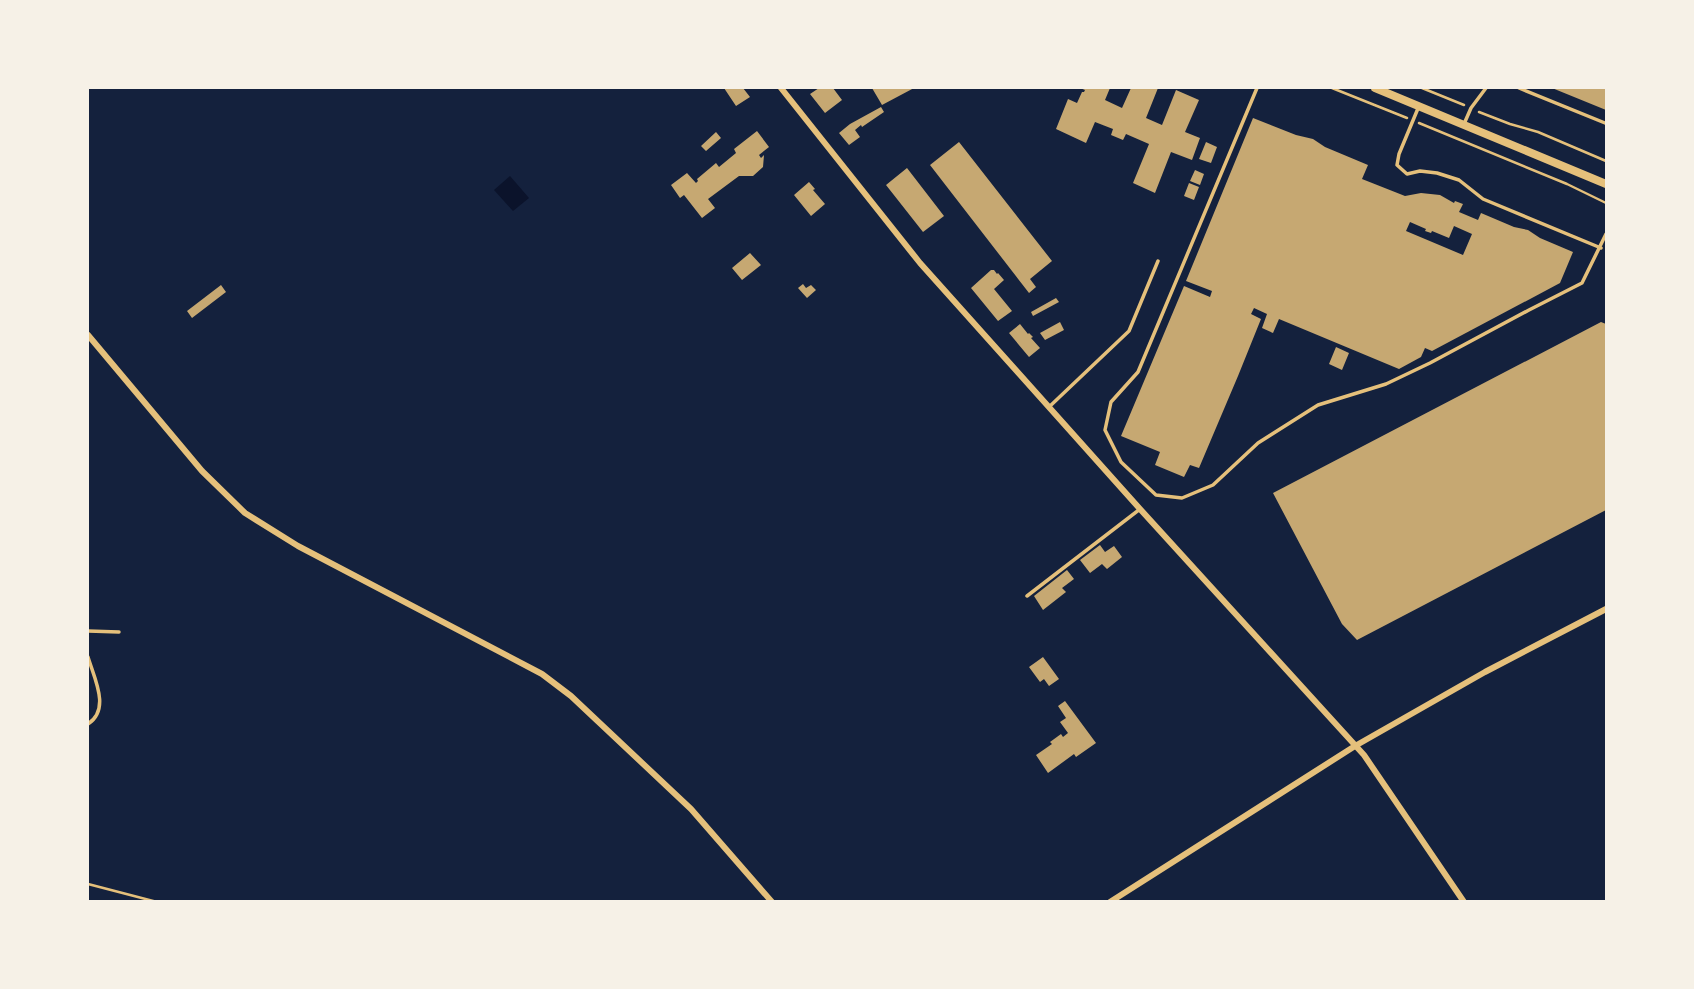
<svg xmlns="http://www.w3.org/2000/svg" width="1694" height="989" font-family="'Varela Round',sans-serif">
  <style>
    .water { fill: #0b132b }
    .building { fill: #c6a872; fill-rule: evenodd }
    .lines { fill: none; stroke-linecap: round; stroke-linejoin: round }
    .path { stroke: #e5c07b; stroke-width: 2.5 }
    .service { stroke: #e5c07b; stroke-width: 3.5 }
    .minor { stroke: #e5c07b; stroke-width: 6 }
    .tertiary { stroke: #e5c07b; stroke-width: 8 }
  </style>
  <rect width="100%" height="100%" fill="#14213d"/>
  <path class="water" d="M510,176L529,198L513,211L494,190Z"/>
  <path class="building" d="M724,88H743L750,97L736,106Z
    M819,88H833L842,100L825,113L810,94Z
    M872,88H914L882,105Z
    M1080,88H1110L1105,100L1122,108L1131,88H1158L1146,118L1162,125L1176,90L1199,100L1185,132L1200,138L1192,160L1171,152L1155,193L1133,183L1149,144L1126,134L1123,140L1111,135L1113,129L1095,122L1086,143L1056,129L1068,99L1077,103L1082,92H1084L1085,90Z
    M1552,88H1606V110Z
    M881,107L884,112L862,127L861,125L855,130L860,137L849,145L839,133L850,124Z
    M1253,118L1296,135L1313,139L1325,147L1368,165L1362,179L1405,196L1421,193L1440,195L1454,203L1455,201L1463,204L1459,212L1478,220L1481,213L1514,227L1528,230L1540,238L1573,252L1560,283L1432,351L1425,348L1421,357L1399,369L1279,319L1273,333L1262,328L1267,314L1254,308L1251,314L1261,319L1238,376L1199,468L1190,465L1184,477L1155,465L1160,452L1121,436L1184,286L1210,297L1212,291L1186,281ZM1410,222L1426,229L1425,231L1431,233L1432,231L1449,238L1454,226L1472,234L1463,255L1406,231Z
    M757,131L769,147L759,155L761,158L764,155L763,167L753,176H739L708,199L715,208L702,218L684,195L680,198L671,185L687,173L696,183L698,181L697,179L716,163L719,167L736,153L734,149Z
    M716,132L721,138L706,151L701,146Z
    M959,142L1052,261L1030,279L1036,287L1029,293L930,165Z
    M1206,142L1217,147L1211,163L1199,159Z
    M907,168L944,216L923,232L886,185Z
    M1195,170L1204,174L1200,185L1190,181Z
    M809,182L815,189L813,190L825,204L811,216L794,195Z
    M1189,183L1199,187L1194,200L1184,196Z
    M750,253L761,265L742,280L732,268Z
    M991,270H994L997,274L998,273L1004,280L994,289L1012,311L998,321L971,288Z
    M803,284L806,288L811,285L816,290L807,298L798,288Z
    M221,285L226,292L192,318L187,311Z
    M1056,298L1059,302L1033,316L1031,312Z
    M1060,322L1064,330L1045,340L1040,333Z
    M1601,322L1606,324V510L1357,640L1342,624L1273,493Z
    M1020,324L1028,334L1029,333L1033,337L1031,338L1040,348L1029,357L1009,333Z
    M1336,347L1349,353L1342,370L1329,364Z
    M1100,545L1105,552L1114,546L1122,557L1107,569L1102,564L1090,573L1080,560Z
    M1067,570L1074,579L1062,588L1066,592L1043,610L1034,596Z
    M1043,657L1059,679L1049,686L1044,679L1040,682L1029,667Z
    M1065,701L1096,743L1076,757L1074,754L1048,773L1036,755L1052,744L1050,742L1061,734L1063,737L1068,733L1060,722L1066,718L1058,706Z"/>
  <g class="lines">
    <path class="path" d="M1332,88L1407,118
      M1422,88L1464,105
      M1479,112L1510,124L1538,132L1606,161
      M1419,123L1567,184L1606,203
      M88,884L157,902"/>
    <path class="service" d="M1257,88L1138,372L1111,402L1105,430L1121,462L1156,495L1182,498L1213,485L1258,443L1318,405L1386,384L1430,363L1529,310L1582,283L1606,234
      M1519,88L1605,123
      M1419,106L1399,154L1397,165L1407,174L1420,171L1437,173L1459,180L1483,199L1601,248
      M1464,124L1471,108L1486,88
      M1049,407L1129,331L1158,261
      M1027,596L1140,509
      M88,631L119,632
      M88,657C94,678 111,709 88,724"/>
    <path class="minor" d="M781,88L920,263L1140,509L1364,755L1464,902
      M88,335L202,471L245,513L298,546L542,674L571,696L691,809L772,902
      M1110,902L1355,746L1485,672L1606,609"/>
    <path class="tertiary" d="M1375,88L1606,184"/>
  </g>
  <rect width="1694" height="989" fill="none" stroke="#f6f1e7" stroke-width="178"/>
</svg>
